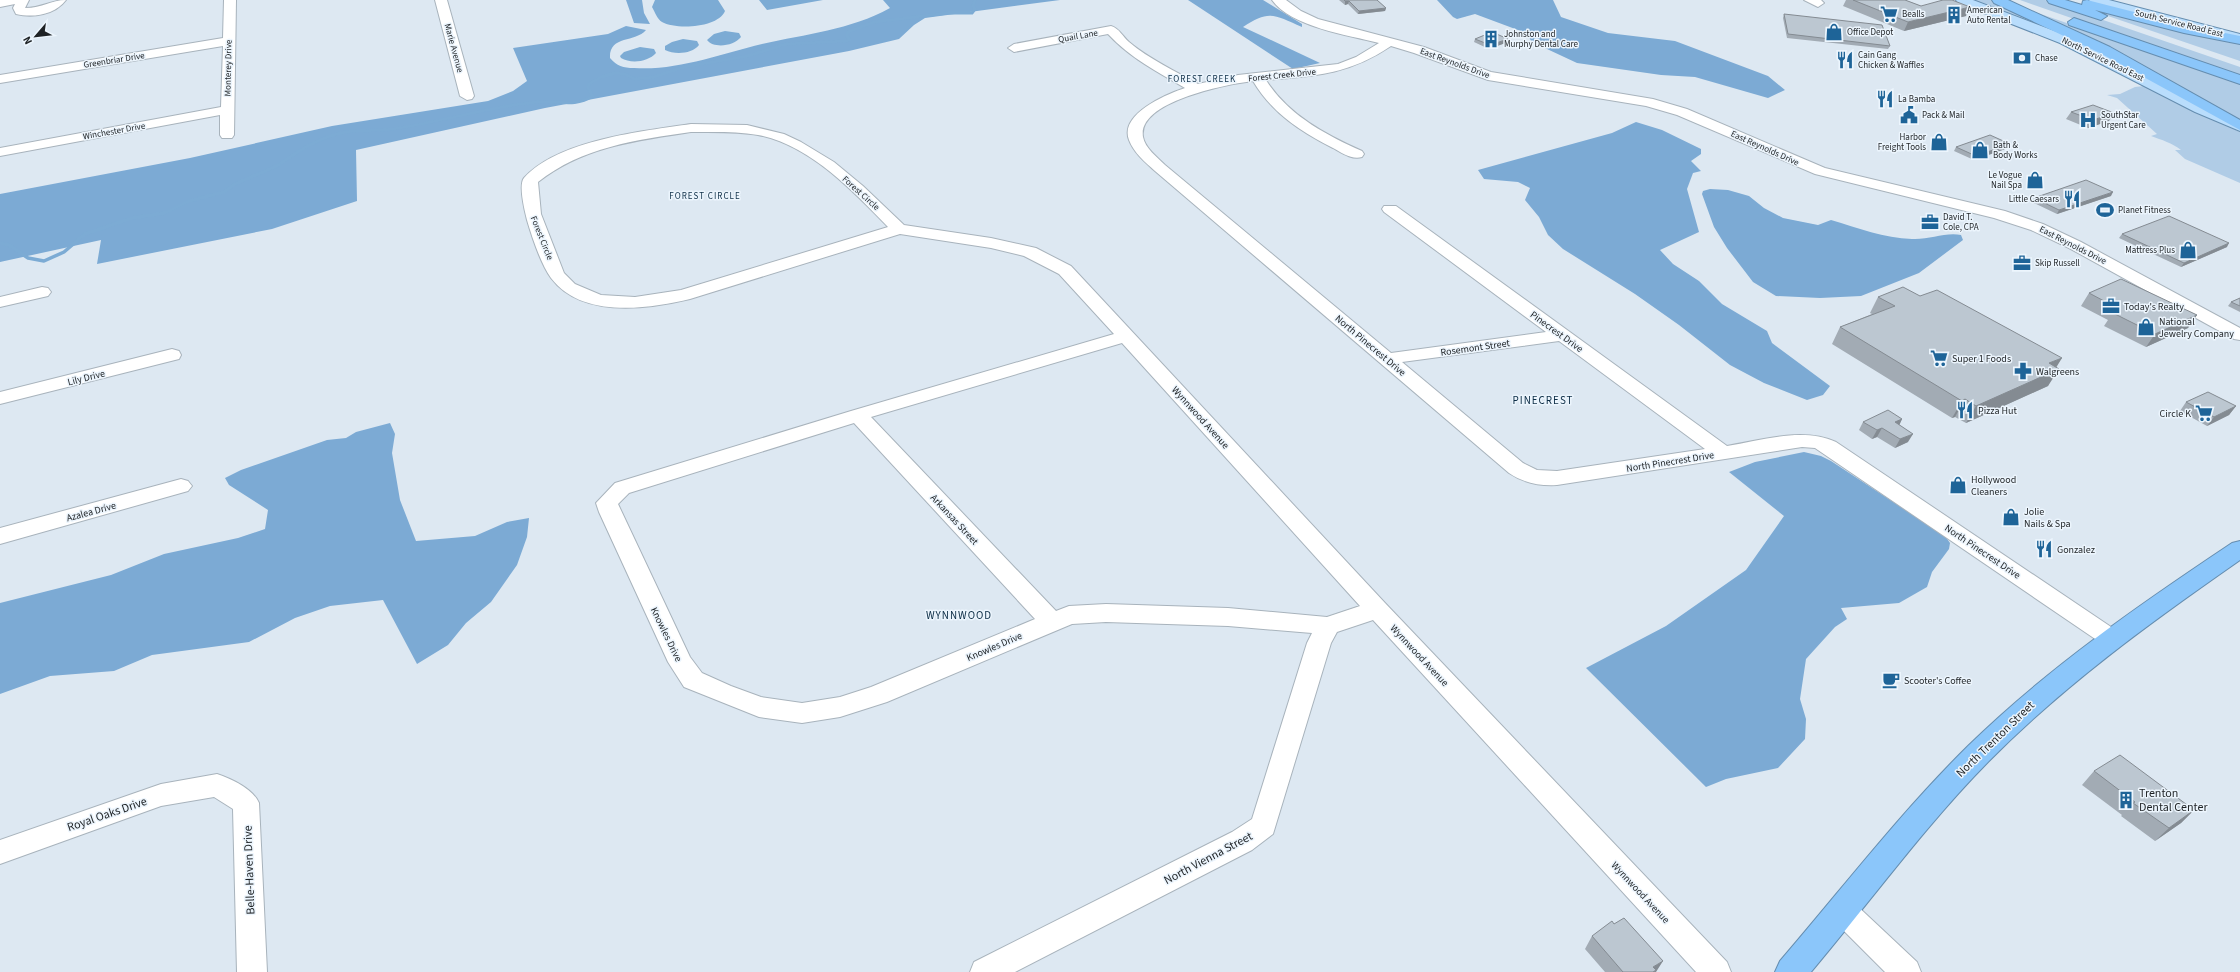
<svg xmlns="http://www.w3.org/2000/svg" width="2240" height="972" font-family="'Source Sans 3',sans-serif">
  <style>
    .green { fill: #b0cce6 }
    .forest { fill: #7caad4 }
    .water { fill: #7cabd4 }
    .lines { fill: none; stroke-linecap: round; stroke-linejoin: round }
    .stream-far1 { stroke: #7cabd4; stroke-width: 3 }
    .stream { stroke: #7cabd4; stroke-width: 3.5 }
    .minor-casing { stroke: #a8b3bc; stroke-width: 2 }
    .major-casing { stroke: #658daf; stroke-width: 2 }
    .highway-casing { stroke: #658daf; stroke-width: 2 }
    .minor { fill: #fff; fill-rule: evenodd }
    .major { fill: #b9ddfc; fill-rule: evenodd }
    .highway { fill: #8bc6fa; fill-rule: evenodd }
    .wall { fill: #a2abb4 }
    .shaded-wall { fill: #848b92 }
    .building { fill: #bcc7d1; stroke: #848b92 }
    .labels { text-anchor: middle; stroke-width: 3; stroke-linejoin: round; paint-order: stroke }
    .far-poi-label { font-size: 9px; fill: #1e2225; stroke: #ecf5fd; text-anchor: start }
    .far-street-label { font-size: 9px; fill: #1e2225; stroke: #ecf5fd }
    .far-neighbourhood-label { font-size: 9px; letter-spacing: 1px; fill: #0b2c45; stroke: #ecf5fd }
    .poi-label { font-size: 10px; fill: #1e2225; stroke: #ecf5fd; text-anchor: start }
    .street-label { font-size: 10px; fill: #1e2225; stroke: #ecf5fd }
    .neighbourhood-label { font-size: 11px; letter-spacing: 1px; fill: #0b2c45; stroke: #ecf5fd }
    .near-street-label { font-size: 12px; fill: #1e2225; stroke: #ecf5fd }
    .near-poi-label { font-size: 12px; fill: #1e2225; stroke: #ecf5fd; text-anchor: start }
  </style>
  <rect width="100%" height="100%" fill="#dde8f2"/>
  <path class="green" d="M1969,0H1991L2084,42Z
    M2020,0H2045L2240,67V77Z
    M2061,0L2240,42V61Z
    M2023,8L2240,83V121Z
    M2144,86L2240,132V183L2185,159L2175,150H2181C2172,143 2162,140 2151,136L2157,134L2117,98L2107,95L2120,94L2135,87Z"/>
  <path class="forest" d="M626,0H642L644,13L650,24L634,23Z
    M883,0H1060L925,18L914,25L899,39L849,51L545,108L356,150L357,201L272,229L97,264L101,240L0,262V194L190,158L332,126L488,101L513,91L527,81L513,48L608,34L626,26L646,30C635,43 609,35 610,58C617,66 623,68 634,68C677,71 720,54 762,44C806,34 850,30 890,8Z
    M1188,0H1263L1302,24V27C1275,15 1269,9 1243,27L1320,63L1293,69Z
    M1437,0H1553L1561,17L1608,33L1675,41L1768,76L1785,90L1768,98L1695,77L1661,75L1577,63L1532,42L1526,33L1475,14L1457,19L1453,17Z
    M1636,122L1662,130L1701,149V154L1691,161L1701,171L1693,173L1687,189L1699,232L1660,250L1673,264L1699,281L1722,304L1767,331L1772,343L1830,386L1823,395L1807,400L1764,383L1730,365L1679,325L1635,294L1563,249L1548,235L1539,217L1525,200L1530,188L1518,182L1484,179L1478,170L1612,133Z
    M1710,189L1728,190L1749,196L1764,208L1783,218L1818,225L1831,220C1858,228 1884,238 1912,239C1929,240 1945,232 1961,235L1963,240L1919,273L1861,296L1820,298L1776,296L1753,282L1727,248L1714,227L1702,194L1703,191Z
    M390,423L395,434L392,453L400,500L416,541L475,536L507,522L529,518L527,537L517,565L491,602L466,623L448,645L417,664L383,600L330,606L295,618L249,642L152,655L114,671L50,676L0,694V603L111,575L164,554L238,538L265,529L268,510L229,485L225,478L241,470L327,440L346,438L356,432Z
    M1804,452L1821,456L1831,461L1945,536L1950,543L1949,549L1932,572L1927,587L1899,603L1841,608L1847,619L1835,627L1806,659L1800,699L1806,719L1805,739L1778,768L1726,779L1706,787L1586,668L1666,626L1746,570L1784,516L1729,472L1755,462Z"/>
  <path class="water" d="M655,0H718L725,11C718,28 676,30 662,22C657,19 655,12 652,7Z
    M759,0H823L767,10Z
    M725,31L739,33L741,37C734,46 714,49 707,40L714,34Z
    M683,39L697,41L699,45C692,54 675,55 665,50V46L672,42Z
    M640,47L654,49L656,53C648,62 631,64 621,58L620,56L624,52Z"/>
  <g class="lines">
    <path class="stream-far1" d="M277,166C294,154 310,143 330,136C350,128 372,132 393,129C441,122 488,107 537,102C559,100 573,108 593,96L588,88L589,84L601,77L615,73L625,74L635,79L654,77L684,67L748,56L786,44L846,41L850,40L847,36L848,32L874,22L948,13H972L975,9L973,6L975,0"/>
    <path class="stream" d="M0,243L9,245L28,258L44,261L64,252L85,234L132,218L165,213L189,201L224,192L235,184L279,165"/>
    <g class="minor-casing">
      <path id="minor" d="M0,0H29L25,8C43,8 51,0 66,0C55,15 33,18 16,14L13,8L15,4L0,7Z
        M224,0H236L234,135L232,138H222L220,135V115L0,156V148L221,107L223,46L0,83V75L223,38Z
        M435,0H447L474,96L472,99L467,100L460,96Z
        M1272,0H1286L1301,11L1318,19L1424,47L1491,72L1653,99L1687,109L1825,168L2005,211L2043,224L2081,242L2240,328V340L2234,339L2069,248L2031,230L1994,218L1815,174L1677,115L1646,106L1488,80L1414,53L1391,46C1348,75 1315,76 1266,80C1288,115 1326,135 1362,151L1364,154L1362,157C1352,160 1342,153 1333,148C1301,132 1272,113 1253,81C1229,84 1137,101 1143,137C1145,148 1157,157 1165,165L1391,353L1546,332L1384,212L1382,209L1384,206H1396L1727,446C1763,440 1803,427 1836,442L2120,633L2124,639L2120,645L2112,648L2104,645L1815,448L1802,447L1557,485C1539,486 1524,483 1509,473L1155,171C1145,162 1134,153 1129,140C1119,114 1167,94 1185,88C1158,72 1130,58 1108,34L1014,52L1008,48L1014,44L1111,26C1119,28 1123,37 1129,42C1149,59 1175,71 1198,84L1238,75L1338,64L1356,57L1379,43C1348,35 1291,27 1272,0ZM1559,341L1705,449L1557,471L1537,470L1523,463L1402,362Z
        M1804,0H1821L1824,3L1818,7Z
        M691,124L747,125L784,134L801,142L834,162L863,186L904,225L991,238L1036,248L1071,266L1385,603L1727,962L1731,972H1696L1373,620L1337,632L1331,643L1273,834L1252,850L1015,972H970L974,962L1232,832L1252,819L1307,643L1312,633L1228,626L1106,622L1072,624L887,702L840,717L802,723L759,717L684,687L668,662L599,512L596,503L615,483L851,411L1114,334L1059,274L1024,256L991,248L900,234L690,299C648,309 582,319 551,278C541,264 532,237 527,220C525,212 518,185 524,178C558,140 643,131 691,124ZM691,132C713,132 736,131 758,135C810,145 853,191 888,227L681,290L635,297L601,295L575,284L564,273L541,214L538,182C582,147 636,140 691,132ZM1122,343L1360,606L1327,617L1228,608L1106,604L1069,606L1056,611L871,417ZM854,423L1035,619L871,687L840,697L802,703L761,697L731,686L702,673L690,657L618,504L629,493Z
        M42,287L48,288L51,292L48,296L0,307V297Z
        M172,349L179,351L181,355L179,359L0,404V392Z
        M181,479L188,481L192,486L188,491L0,544V528Z
        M217,774C232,779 253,789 259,803L267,972H237L233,809L214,797L161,806L0,864V840L161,784Z
        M1843,898L1853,902L1917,962L1921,972H1885L1833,920L1828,911L1833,902Z"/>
    </g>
    <g class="major-casing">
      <path id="major" d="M1956,0H1973L2070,37L2240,121V131L2195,112L2060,43L1958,3Z
        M2089,0H2109L2240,34V42L2091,3Z"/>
    </g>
    <g class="highway-casing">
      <path id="highway" d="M1992,0H2008L2110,47L2240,120V130L2100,53L1994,3Z
        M2047,0H2065L2082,5L2083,1L2087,0L2185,25L2240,36V44L2184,33L2095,10L2107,16L2101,20L2049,3Z
        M2074,18L2240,75V84L2069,25L2068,22Z
        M2240,541V560C2151,622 2064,685 1988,762C1924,827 1870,902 1811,972H1775L1780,961C1842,889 1900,813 1968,746C2048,668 2139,605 2232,543Z"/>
    </g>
    <use href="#minor" class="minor"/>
    <use href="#major" class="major"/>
    <use href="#highway" class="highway"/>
  </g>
  <path class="wall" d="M1339,0H1377L1386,8L1385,11L1358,14L1348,4L1345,5Z
    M1846,0H1905L1921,6L1966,16L1904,31L1843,6Z
    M1784,14L1890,46L1888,49L1787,38L1783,18Z
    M1475,39L1508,42L1489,49L1474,42Z
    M2071,112L2109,121L2088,128L2066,119Z
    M1956,147L2008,148L1974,160L1954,151Z
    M2111,196L2057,214L2032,202L2034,198Z
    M2122,234L2227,247L2181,267L2119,238Z
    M2089,293L2197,315L2188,328L2146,347L2104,326L2108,320L2081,306Z
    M1920,296L2056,367L2048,386L1966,423L1955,417L1952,418L1832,344L1840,327L1872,314L1870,313L1878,297Z
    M2240,298V312L2228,306L2231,302Z
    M2186,402L2236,406L2229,415L2207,426L2180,411Z
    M1902,419L1899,425L1908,442L1895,448L1877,437L1872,439L1859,430L1863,422Z
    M2094,771L2194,810L2181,823L2155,841L2121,816L2122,815L2082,785Z
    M1592,936L1656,972H1605L1585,949Z"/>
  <path class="shaded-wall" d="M1345,1H1349L1348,4L1345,5Z
    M1970,7L1966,16L1904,31L1908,22Z
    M1386,8L1385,11L1358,14L1359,11Z
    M1508,39V42L1489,49L1490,45Z
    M2114,113L2109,121L2088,128L2093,120Z
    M2010,144L2008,148L1974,160L1976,156Z
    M2113,192L2111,196L2057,214L2059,210Z
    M2229,243L2227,247L2181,267L2184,263Z
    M2197,315L2188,328L2146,347L2155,334Z
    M2062,358L2054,371L2059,369L2048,386L1966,423L1976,406L2049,363Z
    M1965,399L1955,417L1952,418L1962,401Z
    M2236,406L2229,415L2207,426L2214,417Z
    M1902,419L1898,428L1895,422Z
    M1882,428L1877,437L1872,439L1877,430Z
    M1913,434L1908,442L1895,448L1900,439Z
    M2194,810L2181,823L2155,841L2169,828Z
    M1663,961L1656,972H1650L1653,967Z"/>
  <path class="building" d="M1344,0H1377L1386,8L1359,11L1349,1H1345Z
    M1853,0H1905L1921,6L1943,0H1952L1970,7L1908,22Z
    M1784,14L1882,25L1890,46L1788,34Z
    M1492,32L1508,39L1490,45L1475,39Z
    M2093,105L2114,113L2093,120L2071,112Z
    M1990,135L2010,144L1976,156L1956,147Z
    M2086,180L2113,192L2059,210L2034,198Z
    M2169,216L2229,243L2184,263L2122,234Z
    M2121,279L2197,315L2155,334L2113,313L2121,310L2089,293Z
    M1903,287L1920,296L1937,290L2062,358L2049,363L2059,369L1976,406L1965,399L1962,401L1840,327L1895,306L1878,297Z
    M2240,298V306L2231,302Z
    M2208,392L2236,406L2214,417L2186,402Z
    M1888,410L1902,419L1895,422L1913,434L1900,439L1882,428L1877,430L1863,422Z
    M2120,755L2194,810L2169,828L2133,803L2135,802L2094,771Z
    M1624,918L1663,961L1653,967L1656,970L1653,972H1623L1592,936L1612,921L1614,924Z"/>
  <defs>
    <g id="supermarket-bare" transform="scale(1.38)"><path d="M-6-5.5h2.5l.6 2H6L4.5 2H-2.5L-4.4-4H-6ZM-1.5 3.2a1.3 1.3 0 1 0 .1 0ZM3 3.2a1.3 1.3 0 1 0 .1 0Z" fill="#1e6498" stroke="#ecf5fd" stroke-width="2.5" paint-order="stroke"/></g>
    <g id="building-bare" transform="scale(1.38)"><path d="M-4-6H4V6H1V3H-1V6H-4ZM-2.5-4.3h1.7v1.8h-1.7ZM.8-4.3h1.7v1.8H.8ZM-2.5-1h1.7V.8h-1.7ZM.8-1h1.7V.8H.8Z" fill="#1e6498" stroke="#ecf5fd" stroke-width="2.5" paint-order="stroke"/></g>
    <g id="shop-bare" transform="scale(1.38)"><path d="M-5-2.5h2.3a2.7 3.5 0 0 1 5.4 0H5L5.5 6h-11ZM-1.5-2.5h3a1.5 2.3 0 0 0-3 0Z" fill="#1e6498" stroke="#ecf5fd" stroke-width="2.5" paint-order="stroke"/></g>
    <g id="bank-bare" transform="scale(1.38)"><path d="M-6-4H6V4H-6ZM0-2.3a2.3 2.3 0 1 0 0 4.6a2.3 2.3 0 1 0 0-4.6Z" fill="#1e6498" stroke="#ecf5fd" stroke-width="2.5" paint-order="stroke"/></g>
    <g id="restaurant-bare" transform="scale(1.38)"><path d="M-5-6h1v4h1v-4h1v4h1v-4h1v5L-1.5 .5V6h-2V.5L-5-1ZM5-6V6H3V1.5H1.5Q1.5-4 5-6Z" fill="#1e6498" stroke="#ecf5fd" stroke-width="2.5" paint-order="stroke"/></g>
    <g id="civic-bare" transform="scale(1.38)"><path d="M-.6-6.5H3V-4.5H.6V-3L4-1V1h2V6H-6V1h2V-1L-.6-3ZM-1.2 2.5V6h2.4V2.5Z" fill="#1e6498" stroke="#ecf5fd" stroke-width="2.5" paint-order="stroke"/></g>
    <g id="hospital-bare" transform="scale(1.38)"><path d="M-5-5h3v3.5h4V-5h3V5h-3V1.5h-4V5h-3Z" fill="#1e6498" stroke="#ecf5fd" stroke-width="2.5" paint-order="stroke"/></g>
    <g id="stadium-bare" transform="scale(1.38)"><path d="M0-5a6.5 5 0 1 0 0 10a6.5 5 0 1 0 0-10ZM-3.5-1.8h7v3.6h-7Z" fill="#1e6498" stroke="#ecf5fd" stroke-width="2.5" paint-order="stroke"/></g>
    <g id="office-bare" transform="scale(1.38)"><path d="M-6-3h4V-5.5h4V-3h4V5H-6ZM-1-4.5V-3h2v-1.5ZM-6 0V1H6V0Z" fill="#1e6498" stroke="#ecf5fd" stroke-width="2.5" paint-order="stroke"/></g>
    <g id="pharmacy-bare" transform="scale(1.38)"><path d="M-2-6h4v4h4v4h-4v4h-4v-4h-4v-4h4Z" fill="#1e6498" stroke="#ecf5fd" stroke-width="2.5" paint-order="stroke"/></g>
    <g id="cafe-bare" transform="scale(1.38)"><path d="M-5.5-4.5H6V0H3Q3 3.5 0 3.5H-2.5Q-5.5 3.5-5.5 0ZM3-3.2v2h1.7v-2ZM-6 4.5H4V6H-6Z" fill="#1e6498" stroke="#ecf5fd" stroke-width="2.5" paint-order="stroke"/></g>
  </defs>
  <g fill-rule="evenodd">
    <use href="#supermarket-bare" x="1889" y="14"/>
    <use href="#building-bare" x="1954" y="15"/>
    <use href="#shop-bare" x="1834" y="32"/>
    <use href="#building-bare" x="1491" y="39"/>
    <use href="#bank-bare" x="2022" y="58"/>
    <use href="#restaurant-bare" x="1845" y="60"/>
    <use href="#restaurant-bare" x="1885" y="99"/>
    <use href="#civic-bare" x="1909" y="115"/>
    <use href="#hospital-bare" x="2088" y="120"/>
    <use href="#shop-bare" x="1939" y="142"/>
    <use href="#shop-bare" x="1980" y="150"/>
    <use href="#shop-bare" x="2035" y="180"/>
    <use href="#restaurant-bare" x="2072" y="199"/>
    <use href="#stadium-bare" x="2105" y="210"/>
    <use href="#office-bare" x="1930" y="222"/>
    <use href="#shop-bare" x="2188" y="250"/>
    <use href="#office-bare" x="2022" y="263"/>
    <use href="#office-bare" x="2111" y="306"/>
    <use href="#shop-bare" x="2146" y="327"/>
    <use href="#supermarket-bare" x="1939" y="358"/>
    <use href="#pharmacy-bare" x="2023" y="371"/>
    <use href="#restaurant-bare" x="1965" y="410"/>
    <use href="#supermarket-bare" x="2204" y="413"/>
    <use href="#shop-bare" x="1958" y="485"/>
    <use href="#shop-bare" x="2011" y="517"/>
    <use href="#restaurant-bare" x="2044" y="549"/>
    <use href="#cafe-bare" x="1891" y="680"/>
    <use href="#building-bare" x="2126" y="800"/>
  </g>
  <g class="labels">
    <g class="far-poi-label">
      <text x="1967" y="13">American<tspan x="1967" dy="10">Auto Rental</tspan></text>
      <text x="1902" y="17">Bealls</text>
      <text x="1847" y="35">Office Depot</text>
      <text x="1504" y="37">Johnston and<tspan x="1504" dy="10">Murphy Dental Care</tspan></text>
      <text x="1858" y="58">Cain Gang<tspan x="1858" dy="10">Chicken &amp; Waffles</tspan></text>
      <text x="2035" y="61">Chase</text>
      <text x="1898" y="102">La Bamba</text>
      <text x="1922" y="118">Pack &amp; Mail</text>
      <text x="2101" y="118">SouthStar<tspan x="2101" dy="10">Urgent Care</tspan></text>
      <text x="1926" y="140" text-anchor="end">Harbor<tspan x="1926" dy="10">Freight Tools</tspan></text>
      <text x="1993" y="148">Bath &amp;<tspan x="1993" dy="10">Body Works</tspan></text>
      <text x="2022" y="178" text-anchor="end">Le Vogue<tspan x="2022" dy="10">Nail Spa</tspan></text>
      <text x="2059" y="202" text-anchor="end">Little Caesars</text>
      <text x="2118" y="213">Planet Fitness</text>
      <text x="1943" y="220">David T.<tspan x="1943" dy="10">Cole, CPA</tspan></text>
      <text x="2175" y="253" text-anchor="end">Mattress Plus</text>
      <text x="2035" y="266">Skip Russell</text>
    </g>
    <g class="far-street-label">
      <text transform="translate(2179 23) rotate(14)" y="3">South Service Road East</text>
      <text transform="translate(1078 36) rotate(-10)" y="3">Quail Lane</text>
      <text transform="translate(454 48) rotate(75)" y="3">Marie Avenue</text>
      <text transform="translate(2103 59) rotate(26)" y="3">North Service Road East</text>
      <text transform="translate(114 60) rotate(-9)" y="3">Greenbriar Drive</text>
      <text transform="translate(1455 63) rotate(20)" y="3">East Reynolds Drive</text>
      <text transform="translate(228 68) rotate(-89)" y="3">Monterey Drive</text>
      <text transform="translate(1282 75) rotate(-6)" y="3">Forest Creek Drive</text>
      <text transform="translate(114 131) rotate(-10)" y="3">Winchester Drive</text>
      <text transform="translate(1765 148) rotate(24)" y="3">East Reynolds Drive</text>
      <text transform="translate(861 193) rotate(42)" y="3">Forest Circle</text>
      <text transform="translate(542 238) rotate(68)" y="3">Forest Circle</text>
      <text transform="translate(2073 245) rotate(27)" y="3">East Reynolds Drive</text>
    </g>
    <g class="far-neighbourhood-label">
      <text x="1202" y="82">FOREST CREEK</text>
      <text x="705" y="199">FOREST CIRCLE</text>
    </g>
    <g class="poi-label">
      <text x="2124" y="310">Today's Realty</text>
      <text x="2159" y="325">National<tspan x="2159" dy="12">Jewelry Company</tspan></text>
      <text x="1952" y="362">Super 1 Foods</text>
      <text x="2036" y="375">Walgreens</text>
      <text x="1978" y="414">Pizza Hut</text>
      <text x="2191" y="417" text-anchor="end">Circle K</text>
      <text x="1971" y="483">Hollywood<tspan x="1971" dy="12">Cleaners</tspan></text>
      <text x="2024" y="515">Jolie<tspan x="2024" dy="12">Nails &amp; Spa</tspan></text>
      <text x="2057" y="553">Gonzalez</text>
      <text x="1904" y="684">Scooter's Coffee</text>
    </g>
    <g class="street-label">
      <text transform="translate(1557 331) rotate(36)" y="4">Pinecrest Drive</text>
      <text transform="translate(1371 345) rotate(40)" y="4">North Pinecrest Drive</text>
      <text transform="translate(1475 347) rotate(-8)" y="4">Rosemont Street</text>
      <text transform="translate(86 377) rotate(-14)" y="4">Lily Drive</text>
      <text transform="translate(1201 417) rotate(48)" y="4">Wynnwood Avenue</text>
      <text transform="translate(1670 461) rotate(-9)" y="4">North Pinecrest Drive</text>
      <text transform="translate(91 511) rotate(-15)" y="4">Azalea Drive</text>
      <text transform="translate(955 519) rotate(47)" y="4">Arkansas Street</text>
      <text transform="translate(1983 551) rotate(34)" y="4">North Pinecrest Drive</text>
      <text transform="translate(667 634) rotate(64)" y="4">Knowles Drive</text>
      <text transform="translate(994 646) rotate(-23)" y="4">Knowles Drive</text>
      <text transform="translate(1420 655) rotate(47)" y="4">Wynnwood Avenue</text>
      <text transform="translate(1641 892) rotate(47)" y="4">Wynnwood Avenue</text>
    </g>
    <g class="neighbourhood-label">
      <text x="1543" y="404">PINECREST</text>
      <text x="959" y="619">WYNNWOOD</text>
    </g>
    <g class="near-street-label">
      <text transform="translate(1995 739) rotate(-44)" y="4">North Trenton Street</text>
      <text transform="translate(107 814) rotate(-19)" y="4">Royal Oaks Drive</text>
      <text transform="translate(1208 858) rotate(-28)" y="4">North Vienna Street</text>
      <text transform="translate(249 870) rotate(-92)" y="4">Belle-Haven Drive</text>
    </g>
    <g class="near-poi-label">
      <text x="2139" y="797">Trenton<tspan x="2139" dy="14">Dental Center</tspan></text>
    </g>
  </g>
  <g transform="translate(36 36) rotate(242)" stroke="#ecf5fd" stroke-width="3" paint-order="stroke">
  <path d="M0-3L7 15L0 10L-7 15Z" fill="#1e2225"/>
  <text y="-6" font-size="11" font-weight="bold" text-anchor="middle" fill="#1e2225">N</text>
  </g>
</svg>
